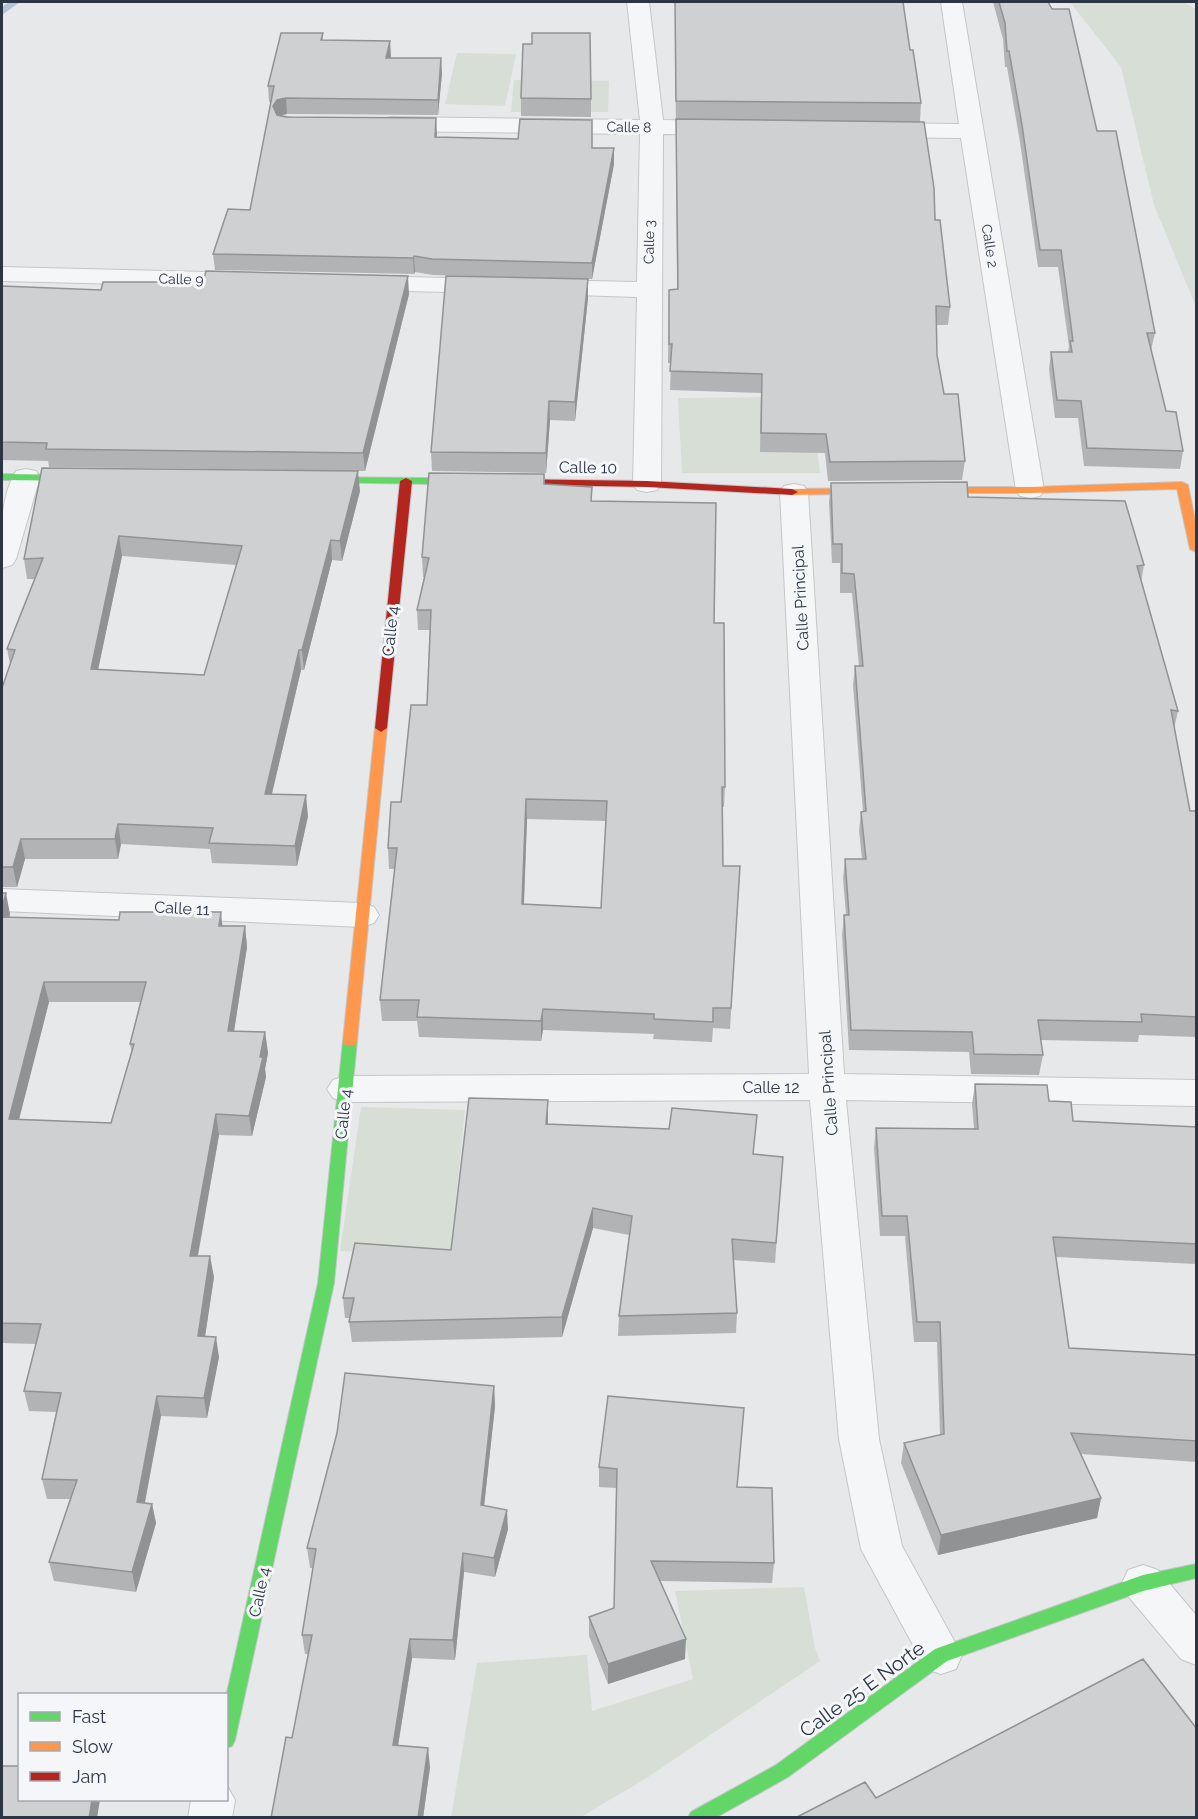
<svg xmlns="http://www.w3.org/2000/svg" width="1198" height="1819" font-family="Raleway,sans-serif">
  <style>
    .green { fill: #d6ded6 }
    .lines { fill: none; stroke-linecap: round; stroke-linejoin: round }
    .stream { fill: #b4c4d4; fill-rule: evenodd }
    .street-casing { stroke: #c4c6c8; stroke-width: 2 }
    .fast-casing { stroke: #c4c6c8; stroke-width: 2 }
    .slow-casing { stroke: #c4c6c8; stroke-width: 2 }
    .jam-casing { stroke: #c4c6c8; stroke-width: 2 }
    .street { fill: #f5f6f7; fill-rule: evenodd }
    .fast { fill: #63d668; fill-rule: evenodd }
    .slow { fill: #ff974d; fill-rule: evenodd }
    .jam { fill: #b3261e; fill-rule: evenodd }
    .wall { fill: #b1b3b5; fill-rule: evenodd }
    .shaded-wall { fill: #909293 }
    .building { fill: #ced0d2; stroke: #909293; stroke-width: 1.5; fill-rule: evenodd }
    .labels { text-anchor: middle; stroke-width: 6; stroke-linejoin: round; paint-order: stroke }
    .far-street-label { font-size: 14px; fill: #2b3544; stroke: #f4f6f9 }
    .street-label { font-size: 16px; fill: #2b3544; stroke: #f4f6f9 }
    .near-street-label { font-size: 20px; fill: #2b3544; stroke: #f4f6f9 }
  </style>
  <rect width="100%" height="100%" fill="#e6e8ea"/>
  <path class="green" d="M1070,2H1183L1196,9V307L1154,205L1121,67Z
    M457,53L516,54L505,106L445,104Z
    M514,80L609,81L608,112H511Z
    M811,397L820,473H682L678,398Z
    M361,1107L465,1110L450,1254L340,1251Z
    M804,1587L815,1648L820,1661L648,1777L581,1817L451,1818L477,1663L587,1655L592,1711L693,1679L675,1591Z"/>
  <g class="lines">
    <path class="stream" d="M9,2H20L2,15V7Z"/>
    <g class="street-casing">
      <path id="street" d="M627,2H649L663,120L721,121L729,123L732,128L729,133L721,135L663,134L661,484L657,490L647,492L637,490L633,484L637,297L545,294L536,292L533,287L536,282L545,280L637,282L640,134L391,131L383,129L380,124L383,119L391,117L640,120Z
        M941,2H962L1044,490L1040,496L1030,498L1020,496L1016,490L961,138L880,137L872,135L869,130L872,125L880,123L959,124Z
        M2,267L247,273L256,275L259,280L256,285L247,287L2,281Z
        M365,276L490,279L499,281L502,286L499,291L490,293L365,290L356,288L353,283L356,278Z
        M26,469L36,471L40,477L16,559L12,565L2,568C0,538 0,497 16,471Z
        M794,484L804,486L808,492L844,1074L1196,1080V1106L846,1100L879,1439L902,1546L962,1655L956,1669L941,1674L926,1669L861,1549L839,1439L810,1100L345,1102L333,1098L327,1089L333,1080L345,1076L809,1074L780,492L784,486Z
        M2,889L362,903L374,907L379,915L374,923L362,927L2,911Z
        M1143,1565L1158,1570L1196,1615V1665L1181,1659L1128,1596L1122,1583L1128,1570Z
        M226,1784L235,1800L232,1818H188L191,1800H226Z"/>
    </g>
    <g class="fast-casing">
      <path id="fast" d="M2,474L84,475L90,478L84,481L2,480Z
        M315,477L429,478L435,481L429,484L311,482V478Z
        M350,1036L355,1037L357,1041L334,1283L235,1740L232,1746L226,1748V1697L318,1283L343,1041L345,1037Z
        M1196,1564V1578L1143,1591L947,1661L788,1777L715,1818H688L691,1812L776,1765L935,1649L1143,1575Z"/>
    </g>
    <g class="slow-casing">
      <path id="slow" d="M1182,482L1188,485L1196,525V552L1190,549L1177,489L1030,493H924L918,490L924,487H1030Z
        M875,488L881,491L879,493L792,495L786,492L792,489Z
        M381,724L387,728L357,1041L355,1045H345L343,1041L375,728Z"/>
    </g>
    <g class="jam-casing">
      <path id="jam" d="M406,478L412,481L387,728L381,732L375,728L400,481Z
        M501,479L647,481L792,489L798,492L792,495L647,487L497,484V480Z"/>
    </g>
    <use href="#street" class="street"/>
    <use href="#fast" class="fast"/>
    <use href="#slow" class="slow"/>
    <use href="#jam" class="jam"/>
  </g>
  <path class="wall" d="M675,2H903L910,50L921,103L920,121L950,307L948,325H937V355L944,394L965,461L962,480L828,481L825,453L760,452L761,393L670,390L671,363H668L669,290L677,289Z
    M993,2H1048L1097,131L1155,333L1151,350L1166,411L1183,451L1180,469L1084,466L1078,418H1055L1049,369L1051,352H1068L1069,346L1058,267H1038L1020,142L1007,67H1005L1003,39Z
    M323,33V40L391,56L390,58L442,73L438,115L287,114L280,115L437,137L592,148L614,164L592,279L433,275L415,272L414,274L215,270L213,254L250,210L271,102H269L268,86Z
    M532,44L591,99V117L521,116V98Z
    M588,279V298L575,421L550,420L546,473L432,471L431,452Z
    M2,286L101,290L409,294L365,471L49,467L48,461L2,460Z
    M42,468L360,491L342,561L332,560L304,670H301L272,794L308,816L297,866L212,863L210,849L121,844L118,859H25L17,887H2V688L10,664L7,649L35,579H27L24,559ZM122,556L236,565L204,675L98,669Z
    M544,474L545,484L592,501L714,623L725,787L724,807H722L723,866H740L730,1029L713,1028L712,1042L653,1039L654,1034L543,1030L541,1041L419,1037L417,1021H382L380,1000L395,869H389L388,848L427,705L430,630H418L417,610L424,577H423L422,557ZM527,819L606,821L601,908L524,904Z
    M831,483L968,497L1144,565L1141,582L1178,711L1174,729L1190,811H1197V1037L1139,1035L1138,1042L1041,1040L1043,1055L1039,1075L971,1074L969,1052L849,1050L842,935L844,915H846L843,878L845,859H862L859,831L861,812H863L853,685L855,666H859L852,593H840V563H832L829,502Z
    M2,893L10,914L9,918L245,926L247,947L234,1031L265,1032L268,1053L265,1069L266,1077L252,1136L219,1135L198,1256L214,1277L205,1337L219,1357L207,1418L161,1416L145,1503L152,1504L156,1523L136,1592L54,1581L49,1562L70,1499H47L42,1479L56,1412L29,1411L24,1391L36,1344L2,1343ZM49,1002H140L130,1044L132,1053L111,1123L19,1119Z
    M975,1084L1049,1101L1073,1121L1197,1127V1270L1196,1264L1056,1257L1069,1348L1197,1355V1462L1081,1454L1101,1498L1097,1518L938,1555L901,1463L904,1443L940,1435L937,1342H914L905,1236H880L874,1148L876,1128L974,1129L972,1104Z
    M548,1121V1124L754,1154L783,1157L775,1263L733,1260L737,1313L736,1333L618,1336L619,1316L629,1235L593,1228L562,1337L352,1342L349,1322L350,1318H345L343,1298L451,1250Z
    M494,1386L495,1406L484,1506L508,1529L495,1577L464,1572L455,1660L412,1658L398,1746L430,1767L423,1818H271L292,1738L309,1654H305L302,1635L313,1568H310L307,1548Z
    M608,1396L738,1487L774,1563L772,1583L660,1581L685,1659L608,1684L589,1636V1617L614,1608L616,1488L599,1487V1467Z"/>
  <path class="shaded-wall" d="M390,41L391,56L387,74L386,58Z
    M441,58L442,73L438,115V100Z
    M286,98L287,114L278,116L274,122L273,106L277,100Z
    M436,118L437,134L436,152L435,137Z
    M614,148V164L592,279V263Z
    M414,256L415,272L414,274L413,258Z
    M408,276L409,294L365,471L363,453Z
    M588,279V298L575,421V402Z
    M549,401L550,420L546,473V453Z
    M358,471L360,491L342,561L340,541Z
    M119,536L122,556L94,689L91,669Z
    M331,540L332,560L304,670L302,650Z
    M299,650L301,670L267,814L265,794Z
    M306,795L308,816L297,866L295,846Z
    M526,799L527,819L523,925L522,904Z
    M118,824L121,844L118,859L115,839Z
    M21,839L25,859L17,887L13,867Z
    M6,893L10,914L3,938L2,929V908Z
    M221,912L223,932L219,926Z
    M245,926L247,947L231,1051L228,1031Z
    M44,982L49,1002L14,1139L9,1119Z
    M543,1009V1030L541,1041V1021Z
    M265,1032L268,1053L265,1069L266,1077L252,1136L249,1116Z
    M548,1100V1121L546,1145V1124Z
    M216,1114L219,1135L194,1276L190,1256Z
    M593,1208V1228L562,1337V1317Z
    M210,1256L214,1277L202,1356L198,1336Z
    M216,1337L219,1357L207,1418L204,1398Z
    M494,1386L495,1406L482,1525L481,1505Z
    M157,1396L161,1416L141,1522L137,1502Z
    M1101,1498L1097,1518L938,1555L941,1535Z
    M152,1504L156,1523L136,1592L132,1572Z
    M507,1510L508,1529L495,1577L494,1558Z
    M463,1553L464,1572L455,1660L453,1640Z
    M410,1639L412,1658L395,1764L393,1745Z
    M686,1639L685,1659L608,1684V1664Z
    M428,1748L430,1767L423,1818H418Z
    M92,1800H100L97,1818H89Z"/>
  <path class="building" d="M675,2H903L910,50H913L921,103L676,101Z
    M999,2H1048L1052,9H1069L1097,131H1116L1155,333H1147L1166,411L1176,412L1183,451L1087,448L1081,401L1057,400L1051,352H1072L1070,341H1073L1061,250H1040L1022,125L1009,51H1007L1005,23Z
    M281,33H323L321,40L390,41L386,58H441L438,100L286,98L277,100L273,106L277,115L286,117L436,118L435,137L518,139L520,119L592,120V148H614L592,263L432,259L414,256L413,258L213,254L228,209L250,210L274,86H268Z
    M532,33H590L591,99L521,98L523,44H532Z
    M676,119L924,122L934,188L935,220H940L950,307L936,306L937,355L944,394H958L965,461L830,462L826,434L761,433L762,374L670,371L672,344H669V290L678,289Z
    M206,271L408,276L363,453L46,449L47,443L2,442V286L101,290L103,282H203Z
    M446,276L588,279L575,402L549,401L546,453L431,452Z
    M42,468L358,471L340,541L331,540L302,650H299L265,794L306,795L295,846L209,843L213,828L118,824L115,839H21L13,867H2V688L15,650L7,649L43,558L24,559ZM119,536L242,546L204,675L91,669Z
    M429,473L544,474V484L592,487L591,501L716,503L714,623H724L725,787H722L723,866H740L731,1008H713V1022L654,1019V1014L543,1009L541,1021L417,1017L419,1000H380L397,848H388L391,802H401L411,705H427L431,610H417L429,558L422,557ZM526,799L607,801L601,908L522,904Z
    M967,482L968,497L1125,501L1144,565L1137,566L1178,711L1171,710L1190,811H1197V1017L1141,1014L1142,1022L1038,1020L1043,1055L974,1054L972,1032L851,1030L844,915H849L845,859H866L861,812L866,811L855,666H863L854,574L842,573V544H833L831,483Z
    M2,893H6L2,908Z
    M120,912H221L219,926H245L228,1031L265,1032L260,1057H263L249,1116L216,1114L190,1256H210L198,1336L216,1337L204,1398L157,1396L137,1502L152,1504L132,1572L49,1562L77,1480L42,1479L61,1393L24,1391L41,1324L2,1323V917L119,920ZM44,982H146L130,1044H134L111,1123L9,1119Z
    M975,1084L1047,1085L1049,1101L1071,1102L1073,1121L1197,1127V1244L1053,1237L1069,1348L1197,1355V1441L1071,1433L1101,1498L941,1535L904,1443L944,1434L940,1322H917L907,1216H882L876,1128L978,1129Z
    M469,1098L548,1100L546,1124L669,1129L672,1108L757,1115L753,1154L783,1157L776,1243L732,1239L737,1313L619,1316L632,1216L593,1208L562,1317L349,1322L354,1298H343L355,1243L451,1250Z
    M345,1373L494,1386L481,1505L507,1510L494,1558L463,1553L453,1640L410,1639L393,1745L428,1748L418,1818H271L286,1737L292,1738L312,1635H302L316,1549L307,1548L337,1433Z
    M608,1396L744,1408L737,1487L772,1488L774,1563L651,1561L686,1639L608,1664L589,1617L614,1608L617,1469L599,1467Z
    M1143,1659L1197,1729V1818H795L865,1782L876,1798Z
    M2,1766H20V1800H92L89,1818H2Z"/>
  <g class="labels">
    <g class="far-street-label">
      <text transform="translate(629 127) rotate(1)" y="5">Calle 8</text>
      <text transform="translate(649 242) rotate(-89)" y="5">Calle 3</text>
      <text transform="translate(990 246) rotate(81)" y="5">Calle 2</text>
      <text transform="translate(181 279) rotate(1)" y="5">Calle 9</text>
    </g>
    <g class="street-label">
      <text transform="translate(588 467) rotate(1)" y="6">Calle 10</text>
      <text transform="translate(800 598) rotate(-93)" y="6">Calle Principal</text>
      <text transform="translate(390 631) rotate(-84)" y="6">Calle 4</text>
      <text transform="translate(182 908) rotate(3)" y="6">Calle 11</text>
      <text transform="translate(828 1083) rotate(-94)" y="6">Calle Principal</text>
      <text x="771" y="1093">Calle 12</text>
      <text transform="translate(343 1114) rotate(-84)" y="6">Calle 4</text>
      <text transform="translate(259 1592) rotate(-78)" y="6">Calle 4</text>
    </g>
    <g class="near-street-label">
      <text transform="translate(862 1689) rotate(-36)" y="7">Calle 25 E Norte</text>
    </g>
  </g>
  <rect width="1198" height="1819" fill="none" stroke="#2b3544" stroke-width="6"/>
  <rect x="18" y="1693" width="210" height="108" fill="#f4f6f9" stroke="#a4a9b1" stroke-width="1.5"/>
  <rect x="30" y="1712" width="30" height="9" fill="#63d668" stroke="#a4a9b1" stroke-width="1.5"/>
  <text x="72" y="1723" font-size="18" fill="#2b3544">Fast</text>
  <rect x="30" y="1742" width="30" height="9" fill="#ff974d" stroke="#a4a9b1" stroke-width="1.5"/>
  <text x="72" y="1753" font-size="18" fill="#2b3544">Slow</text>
  <rect x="30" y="1772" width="30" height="9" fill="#b3261e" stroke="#a4a9b1" stroke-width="1.5"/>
  <text x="72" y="1783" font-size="18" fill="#2b3544">Jam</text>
</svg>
